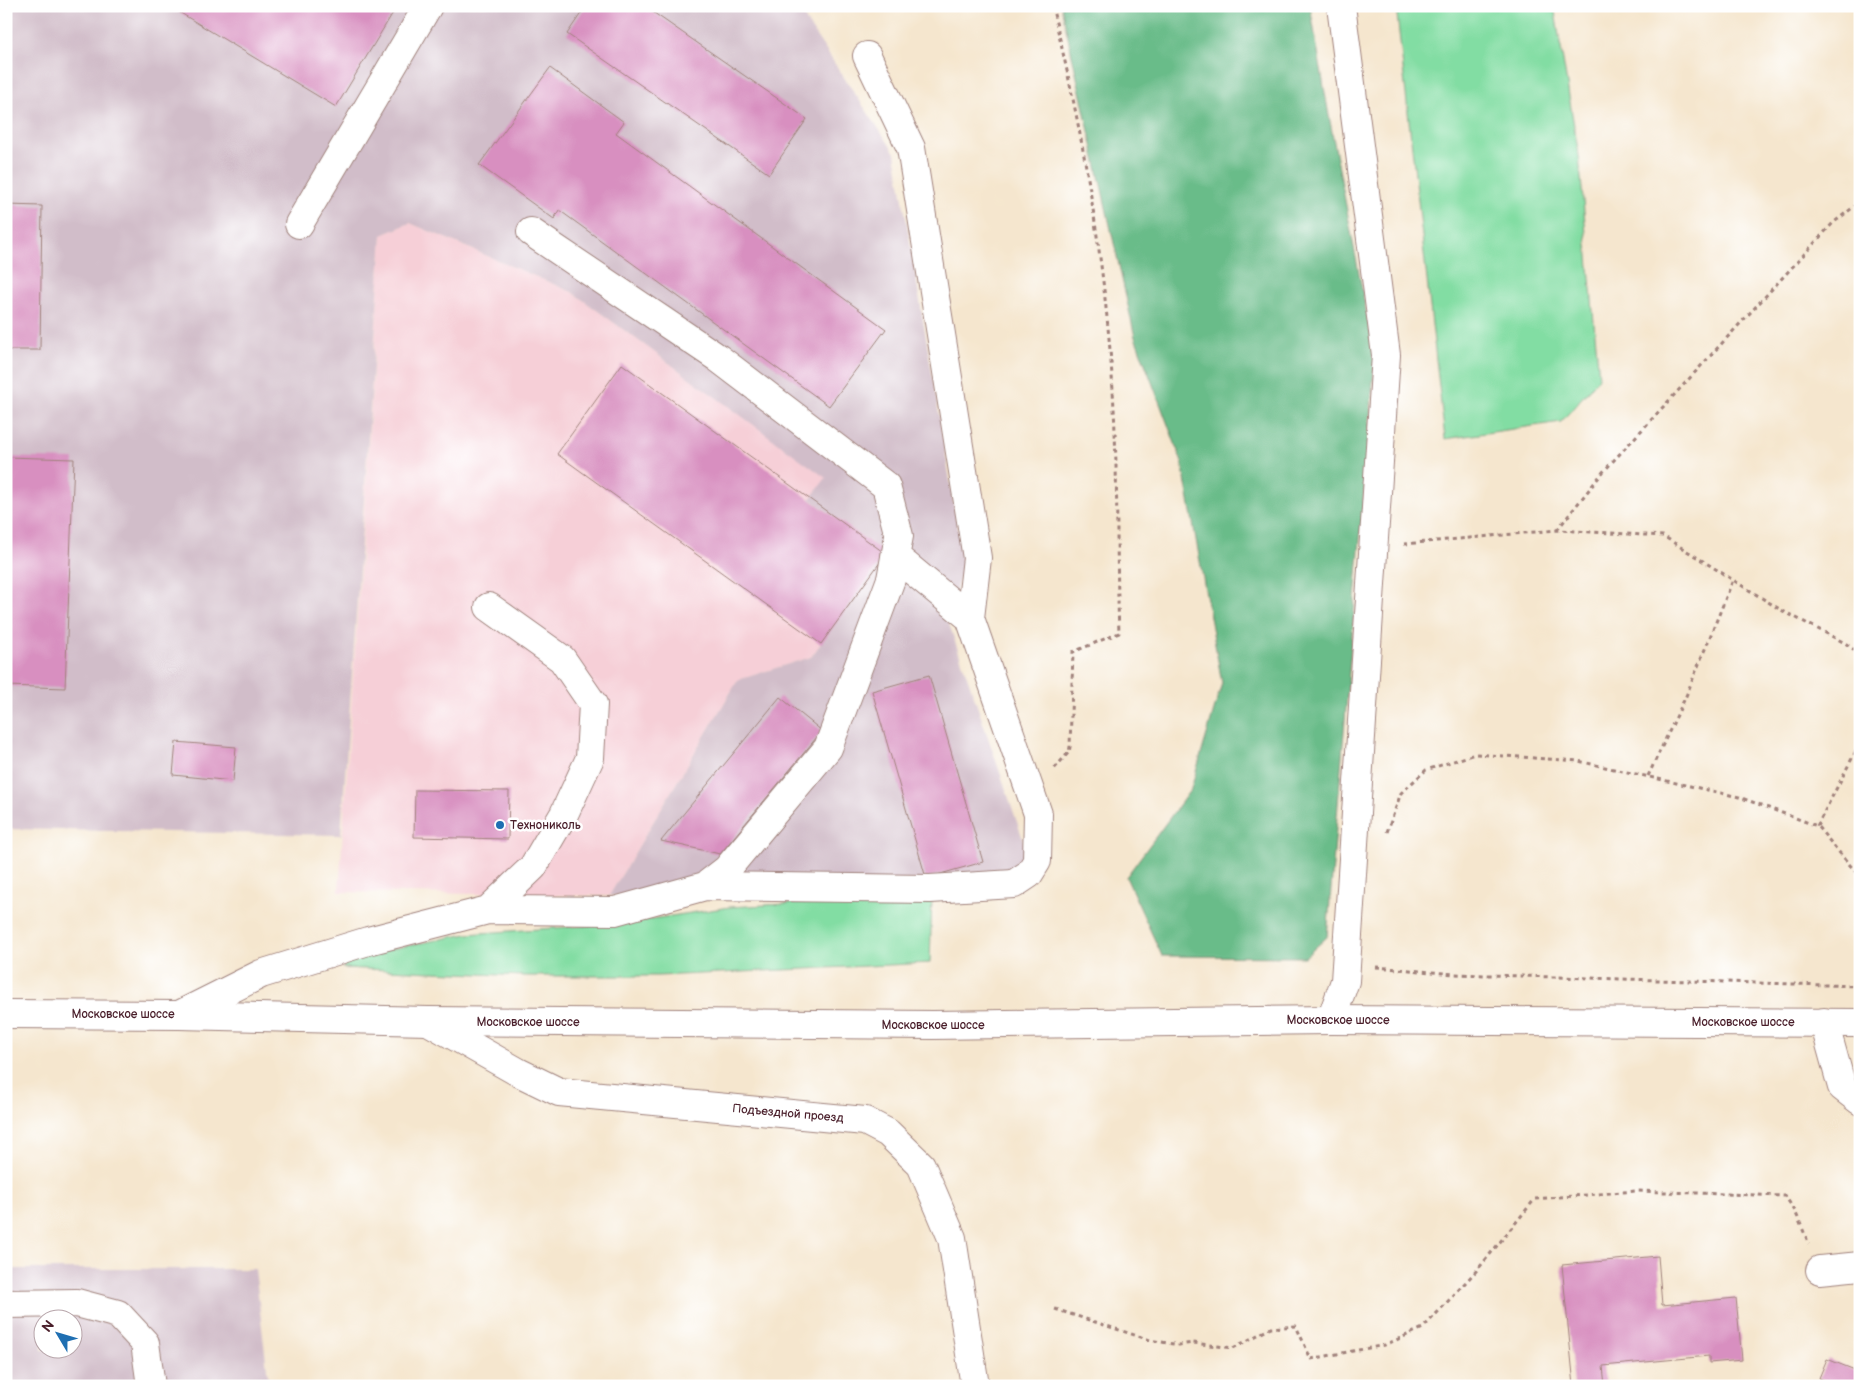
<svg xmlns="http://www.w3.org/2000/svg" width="1866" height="1392" font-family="'Balsamiq Sans',sans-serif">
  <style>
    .built { fill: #f6cfd7 }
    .industrial { fill: #d1bdc9; fill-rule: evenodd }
    .green { fill: #82dda3; stroke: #667e67 }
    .forest { fill: #69bc89; stroke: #5a6e5a }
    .building { fill: #d88fc0 }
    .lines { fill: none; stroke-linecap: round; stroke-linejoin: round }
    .minor-casing { stroke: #a0827c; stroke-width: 30 }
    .major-casing { stroke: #a0827c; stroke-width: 30 }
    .path { stroke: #a0827c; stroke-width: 3; stroke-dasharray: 4 4; stroke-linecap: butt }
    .minor { stroke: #fff; stroke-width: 28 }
    .major { stroke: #fff; stroke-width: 28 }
    .poi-dot { fill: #1f6fb2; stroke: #fff; stroke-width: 2 }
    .labels { text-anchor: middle; stroke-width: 5; stroke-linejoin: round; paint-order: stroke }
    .poi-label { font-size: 12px; fill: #4a1f2b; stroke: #fff; text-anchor: start }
    .street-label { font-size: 12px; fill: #4a1f2b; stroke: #fff }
  </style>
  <rect width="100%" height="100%" fill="#fff"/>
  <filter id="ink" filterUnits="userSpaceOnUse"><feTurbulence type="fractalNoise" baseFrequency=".02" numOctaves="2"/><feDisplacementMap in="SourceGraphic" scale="10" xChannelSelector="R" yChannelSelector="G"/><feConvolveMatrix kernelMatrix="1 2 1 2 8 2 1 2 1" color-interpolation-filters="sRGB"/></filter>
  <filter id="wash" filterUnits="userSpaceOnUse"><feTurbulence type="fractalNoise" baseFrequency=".0096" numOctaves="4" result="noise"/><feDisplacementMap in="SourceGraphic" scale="20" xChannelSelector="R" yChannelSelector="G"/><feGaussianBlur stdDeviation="1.12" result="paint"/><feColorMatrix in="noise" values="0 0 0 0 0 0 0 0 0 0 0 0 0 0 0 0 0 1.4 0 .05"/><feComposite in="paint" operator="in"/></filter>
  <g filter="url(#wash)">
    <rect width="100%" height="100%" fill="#f5e6ce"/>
    <path class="built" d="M410,223L572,292L827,478L810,499L886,554L811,657L738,680L609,896L339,892L382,235Z"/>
    <path class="industrial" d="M6,6H799L808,24L895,153L964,564L947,618L1028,854L1015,875L609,896L738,680L811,657L886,554L810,499L826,478L572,292L410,223L382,235L341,835L6,829Z
      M6,1269H255L269,1386H6ZM42,1320H72V1350H42Z"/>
    <path class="green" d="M1396,6H1554L1579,156L1599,378L1561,422L1445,439Z
      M932,896L930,963L658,976H524L342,968L355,956L467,934L625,923L730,907Z"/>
    <path class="forest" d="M1061,6H1310L1329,116L1375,358L1327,937L1305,957L1162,956L1126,877L1191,789L1222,683L1182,462L1135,337Z"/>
    <g id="blocks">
      <path class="building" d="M169,6H397L336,107Z
        M586,6H644L807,119L769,174L567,34Z
        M550,68L624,122L616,133L886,329L829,406L559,210L554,219L479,165Z
        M6,205L42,206L40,350H6Z
        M622,364L886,554L821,644L557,454Z
        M6,457L74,459L65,688L6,686Z
        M929,675L983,862L926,878L872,691Z
        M780,697L822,731L720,854L661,841Z
        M176,742L236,747L233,781L173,775Z
        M415,790L509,791L508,839L414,837Z
        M1658,1256L1662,1305L1736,1298L1742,1360L1709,1363V1356L1603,1366L1605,1386H1574L1562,1265Z
        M1827,1359L1860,1372V1386H1839L1819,1378Z"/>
    </g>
  </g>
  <g filter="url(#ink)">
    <use href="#blocks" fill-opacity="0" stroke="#a0827c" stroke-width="1"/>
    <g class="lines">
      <g class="minor-casing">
        <path id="minor" d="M299,224L428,6
          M895,556L970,618
          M705,886L930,889L1014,884L1029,874L1037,861L1038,814L970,618L977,558L911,148L867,56
          M488,910L615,911L705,886L727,869L828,748L891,579L899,536L886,486L718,358L531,232
          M179,1015L261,974L368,941L488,910L533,867L564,814L590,758L593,704L562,659L489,607
          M1331,1020L1345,981L1386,355L1341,6
          M428,1021L518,1072L559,1092L865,1121L888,1133L921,1165L952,1238L975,1386
          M1824,1022L1842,1087L1860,1101
          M1820,1270L1860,1266
          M6,1304L77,1303L118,1314L145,1343L151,1386"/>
      </g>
      <g class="major-casing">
        <path id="major" d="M6,1014L179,1015L428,1021L933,1025L1331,1020L1860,1023"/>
      </g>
      <path class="path" d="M1052,6C1083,133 1105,261 1113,391C1118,471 1116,552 1119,633L1073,652L1070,747L1069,752L1054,769
        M1557,530L1603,472L1833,223L1860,202
        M1404,544L1557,530L1663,536L1781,610L1845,643L1860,654
        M1648,776L1686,696L1733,580
        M1817,826L1860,743
        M1387,832L1401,793L1426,770L1475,754L1578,761L1739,797L1817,826L1855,871L1860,873
        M1376,967L1454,974L1860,986
        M1055,1309L1150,1340L1179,1345L1193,1343L1233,1348L1271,1328L1296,1326L1311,1359L1385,1345L1423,1328L1478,1269L1535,1199L1636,1191L1785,1196L1795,1211L1809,1244"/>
      <use href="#minor" class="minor"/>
      <use href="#major" class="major"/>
    </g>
  </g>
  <circle class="poi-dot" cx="500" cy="825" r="5"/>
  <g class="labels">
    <g class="poi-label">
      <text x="510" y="829">Технониколь</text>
    </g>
    <g class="street-label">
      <text x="123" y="1018">Московское шоссе</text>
      <text x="1338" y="1024">Московское шоссе</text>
      <text x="528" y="1026">Московское шоссе</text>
      <text x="1743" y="1026">Московское шоссе</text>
      <text x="933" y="1029">Московское шоссе</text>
      <text transform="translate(788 1113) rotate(5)" y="4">Подъездной проезд</text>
    </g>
  </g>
  <rect width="1866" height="1392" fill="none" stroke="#fff" stroke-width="25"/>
  <g transform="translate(58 1334) rotate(308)"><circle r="24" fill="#ffffff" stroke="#b7a5aa"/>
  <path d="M0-4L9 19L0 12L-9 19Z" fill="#1f6fb2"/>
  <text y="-8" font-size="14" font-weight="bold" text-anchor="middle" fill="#4a1f2b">N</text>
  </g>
</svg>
